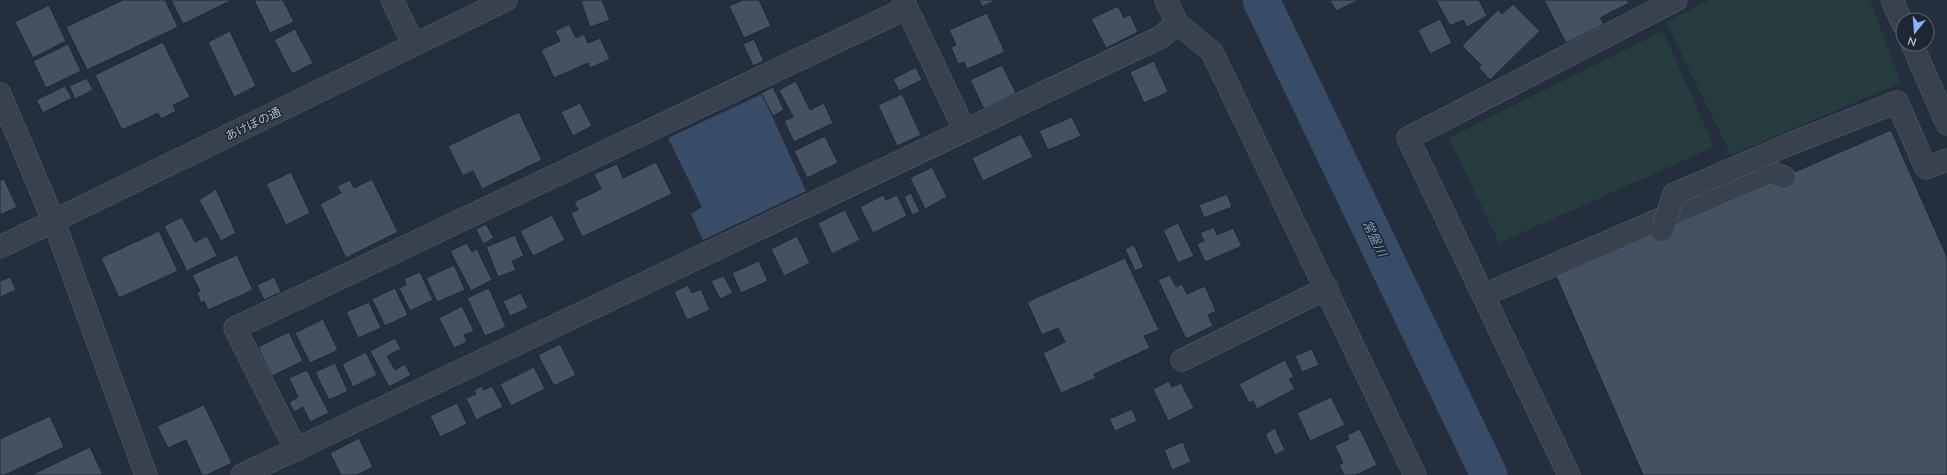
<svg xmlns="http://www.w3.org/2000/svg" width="1947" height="475" font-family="Lato,'Noto Sans JP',sans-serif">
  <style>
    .green { fill: #263c3f }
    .water { fill: #394c67 }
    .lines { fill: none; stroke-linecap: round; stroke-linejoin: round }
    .river { stroke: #394c67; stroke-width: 37 }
    .building { fill: #455162; stroke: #1f2835 }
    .minor-casing { stroke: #565f6c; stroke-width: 23 }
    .minor { stroke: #38414e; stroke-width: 22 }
    .minor-bridge-casing { stroke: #565f6c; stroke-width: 23; stroke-linecap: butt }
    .minor-bridge { stroke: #38414e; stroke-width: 22 }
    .labels { text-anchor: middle; stroke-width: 3; stroke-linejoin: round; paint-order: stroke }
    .street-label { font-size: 12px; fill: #b4bcc9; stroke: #1d2633 }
    .water-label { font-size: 13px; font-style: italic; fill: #7c92b1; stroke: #1d2633 }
  </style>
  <rect width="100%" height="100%" fill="#242f3e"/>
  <path class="green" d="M1709,0H1870L1901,83L1731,155L1666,22Z
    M1663,31L1714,147L1499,243L1449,138Z"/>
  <path class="water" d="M762,94L806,191L703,240L691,214L702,207L668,138Z"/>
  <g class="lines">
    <path class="river" d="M1261,0L1489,475"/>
  </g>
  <path class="building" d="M123,0H165L178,27L87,70L66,27Z
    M171,0H232L183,24Z
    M254,0H283L294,22L270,33Z
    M584,0H602L610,20L590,27L581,1Z
    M743,0H759L771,26L744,38L729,6Z
    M979,0H996L982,7Z
    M1330,0H1359L1336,11Z
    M1436,0H1479L1487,16L1467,27L1463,20L1450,26Z
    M1544,0H1627L1629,3L1600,18L1604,24L1566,43Z
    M1513,4L1540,31L1490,80L1479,68L1481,65L1462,46L1498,10L1502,14Z
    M49,5L66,41L33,58L15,22Z
    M1118,6L1124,18L1130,14L1138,32L1106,48L1091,19Z
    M987,13L1005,52L967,69L964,62L958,64L951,47L956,45L949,30Z
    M1440,19L1452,43L1430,54L1418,30Z
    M569,24L576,38L584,34L588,43L600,38L610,59L590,68L588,63L554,78L541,50L560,41L555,31Z
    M295,29L313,63L292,74L274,40Z
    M230,31L256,86L234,97L208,42Z
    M754,39L764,61L753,66L743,44Z
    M163,42L190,97L173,105L176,111L161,119L158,113L122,130L95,75Z
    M68,44L81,71L46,88L33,61Z
    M1154,61L1168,92L1144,103L1130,72Z
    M1002,65L1016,93L984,109L970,80Z
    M916,67L922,80L899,91L893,79Z
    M87,78L93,90L75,99L69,86Z
    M796,81L810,110L824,103L833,123L794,142L784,121L793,117L779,90Z
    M65,86L72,98L43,113L36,100Z
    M773,87L784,110L773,116L761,93Z
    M902,94L921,135L897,146L878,105Z
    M580,103L592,126L573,136L561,112Z
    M519,112L542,160L482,189L473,171L463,176L448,146Z
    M1072,117L1081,136L1048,150L1039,131Z
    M1891,130L1947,257V475H1643L1556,276Z
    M1021,134L1033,157L983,181L972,158Z
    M825,136L838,163L807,178L794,151Z
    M656,162L672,194L582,237L571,213L578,210L574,202L601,189L594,174L617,164L623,178Z
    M932,167L947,197L925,209L910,178Z
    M291,172L310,213L286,225L266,184Z
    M4,179L17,207L0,215V180Z
    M372,179L398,232L346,258L320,204L341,193L337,186L350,180L354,188Z
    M216,189L236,233L221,241L199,200Z
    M911,193L920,212L912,215L904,197Z
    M1227,194L1232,207L1204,218L1199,205Z
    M883,195L886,200L897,195L907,216L873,233L860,207Z
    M845,210L860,240L832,254L818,223Z
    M552,215L565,240L533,256L520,231Z
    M182,217L195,242L207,236L217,256L187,271L164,226Z
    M1178,223L1194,256L1178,263L1163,230Z
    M486,224L494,238L483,244L476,229Z
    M1214,227L1217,235L1233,228L1242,246L1205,262L1197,244L1204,241L1200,233Z
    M159,231L178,271L119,298L101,258Z
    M515,235L524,256L512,261L516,270L498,277L486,247Z
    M797,236L810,263L784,276L771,249Z
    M467,243L472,252L477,249L492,280L471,291L450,251Z
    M1134,245L1144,267L1135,271L1125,249Z
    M237,255L253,290L208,310L204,301L201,303L197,293L200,291L192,275Z
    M1125,258L1159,330L1144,336L1150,348L1094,374L1096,378L1061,393L1043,353L1065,342L1058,328L1042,335L1027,302Z
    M759,261L768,281L741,293L732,273Z
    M454,265L465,290L437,302L426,278Z
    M420,272L433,300L410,311L399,288L406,285L404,279Z
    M1170,275L1176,287L1182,284L1187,294L1205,286L1216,311L1208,315L1213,326L1186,339L1158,280Z
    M724,276L733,293L720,299L711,281Z
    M10,277L16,290L0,297V281Z
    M274,277L281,292L264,300L257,285Z
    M688,285L692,293L701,289L710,310L687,320L674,292Z
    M395,288L408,315L385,326L372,299Z
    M489,288L506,327L485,336L467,298Z
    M521,293L528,308L510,316L503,301Z
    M369,302L381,328L358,338L346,312Z
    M462,306L474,331L464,335L467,342L454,348L439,318Z
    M323,319L338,350L310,363L295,333Z
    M289,332L303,361L272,376L258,347Z
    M395,338L401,349L387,356L395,370L405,364L411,375L389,387L370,351Z
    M560,344L576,375L554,386L538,355Z
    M1312,349L1319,365L1302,372L1295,356Z
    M366,352L377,375L353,387L342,364Z
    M1285,360L1294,377L1289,379L1295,389L1257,409L1253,401L1249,403L1239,384Z
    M335,363L348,391L329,400L315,372Z
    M534,367L545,389L511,406L500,384Z
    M307,370L329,413L310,422L303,407L294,412L289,402L298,397L289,378Z
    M1169,381L1172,387L1181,383L1194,408L1168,421L1153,389Z
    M482,386L484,390L492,386L503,407L476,420L466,398L476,394L474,390Z
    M1331,397L1345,425L1310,441L1297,413Z
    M457,403L467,424L440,437L430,416Z
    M204,405L232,463L207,475H202L186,440L168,448L157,426Z
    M1132,409L1137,421L1115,431L1109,419Z
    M50,416L64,447L5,475H0V439Z
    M1275,428L1285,450L1275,455L1265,434Z
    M1360,429L1377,465L1356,475H1344L1339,465L1343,463L1335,446L1349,439L1347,435Z
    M359,438L373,467L357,475H341L330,453Z
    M1183,442L1191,462L1172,470L1164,450Z
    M90,447L103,475H31Z"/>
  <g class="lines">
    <g class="minor-casing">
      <path id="minor" d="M392,0L414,45
        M903,0L965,131
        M1166,0L1177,23L1212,52L1415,475
        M1892,0L1903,24
        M1912,44L1947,124
        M0,94L54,222L146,475
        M1795,142L1897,102L1926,168L1947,160
        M0,247L506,0
        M1484,295L1770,172L1784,177
        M1182,360L1327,288
        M296,450L235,328L907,8
        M242,475L1161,37L1177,23
        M1569,475L1408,138L1676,0"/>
    </g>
    <use href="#minor" class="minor"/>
    <g class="minor-bridge-casing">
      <path id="minor-bridge" d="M1662,230L1674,194L1795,142"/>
    </g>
    <use href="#minor-bridge" class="minor-bridge"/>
  </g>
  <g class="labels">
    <g class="street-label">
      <text transform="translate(253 124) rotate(-26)" y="4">あけぼの通</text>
    </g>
    <g class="water-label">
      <text transform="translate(1375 238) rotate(64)" y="5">常盤川</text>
    </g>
  </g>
  <g transform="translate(1915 32) rotate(197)"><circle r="19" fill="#1d2633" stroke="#59626f"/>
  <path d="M0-3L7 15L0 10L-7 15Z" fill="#8ab4f8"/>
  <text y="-6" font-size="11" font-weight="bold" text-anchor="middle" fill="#b4bcc9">N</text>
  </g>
</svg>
